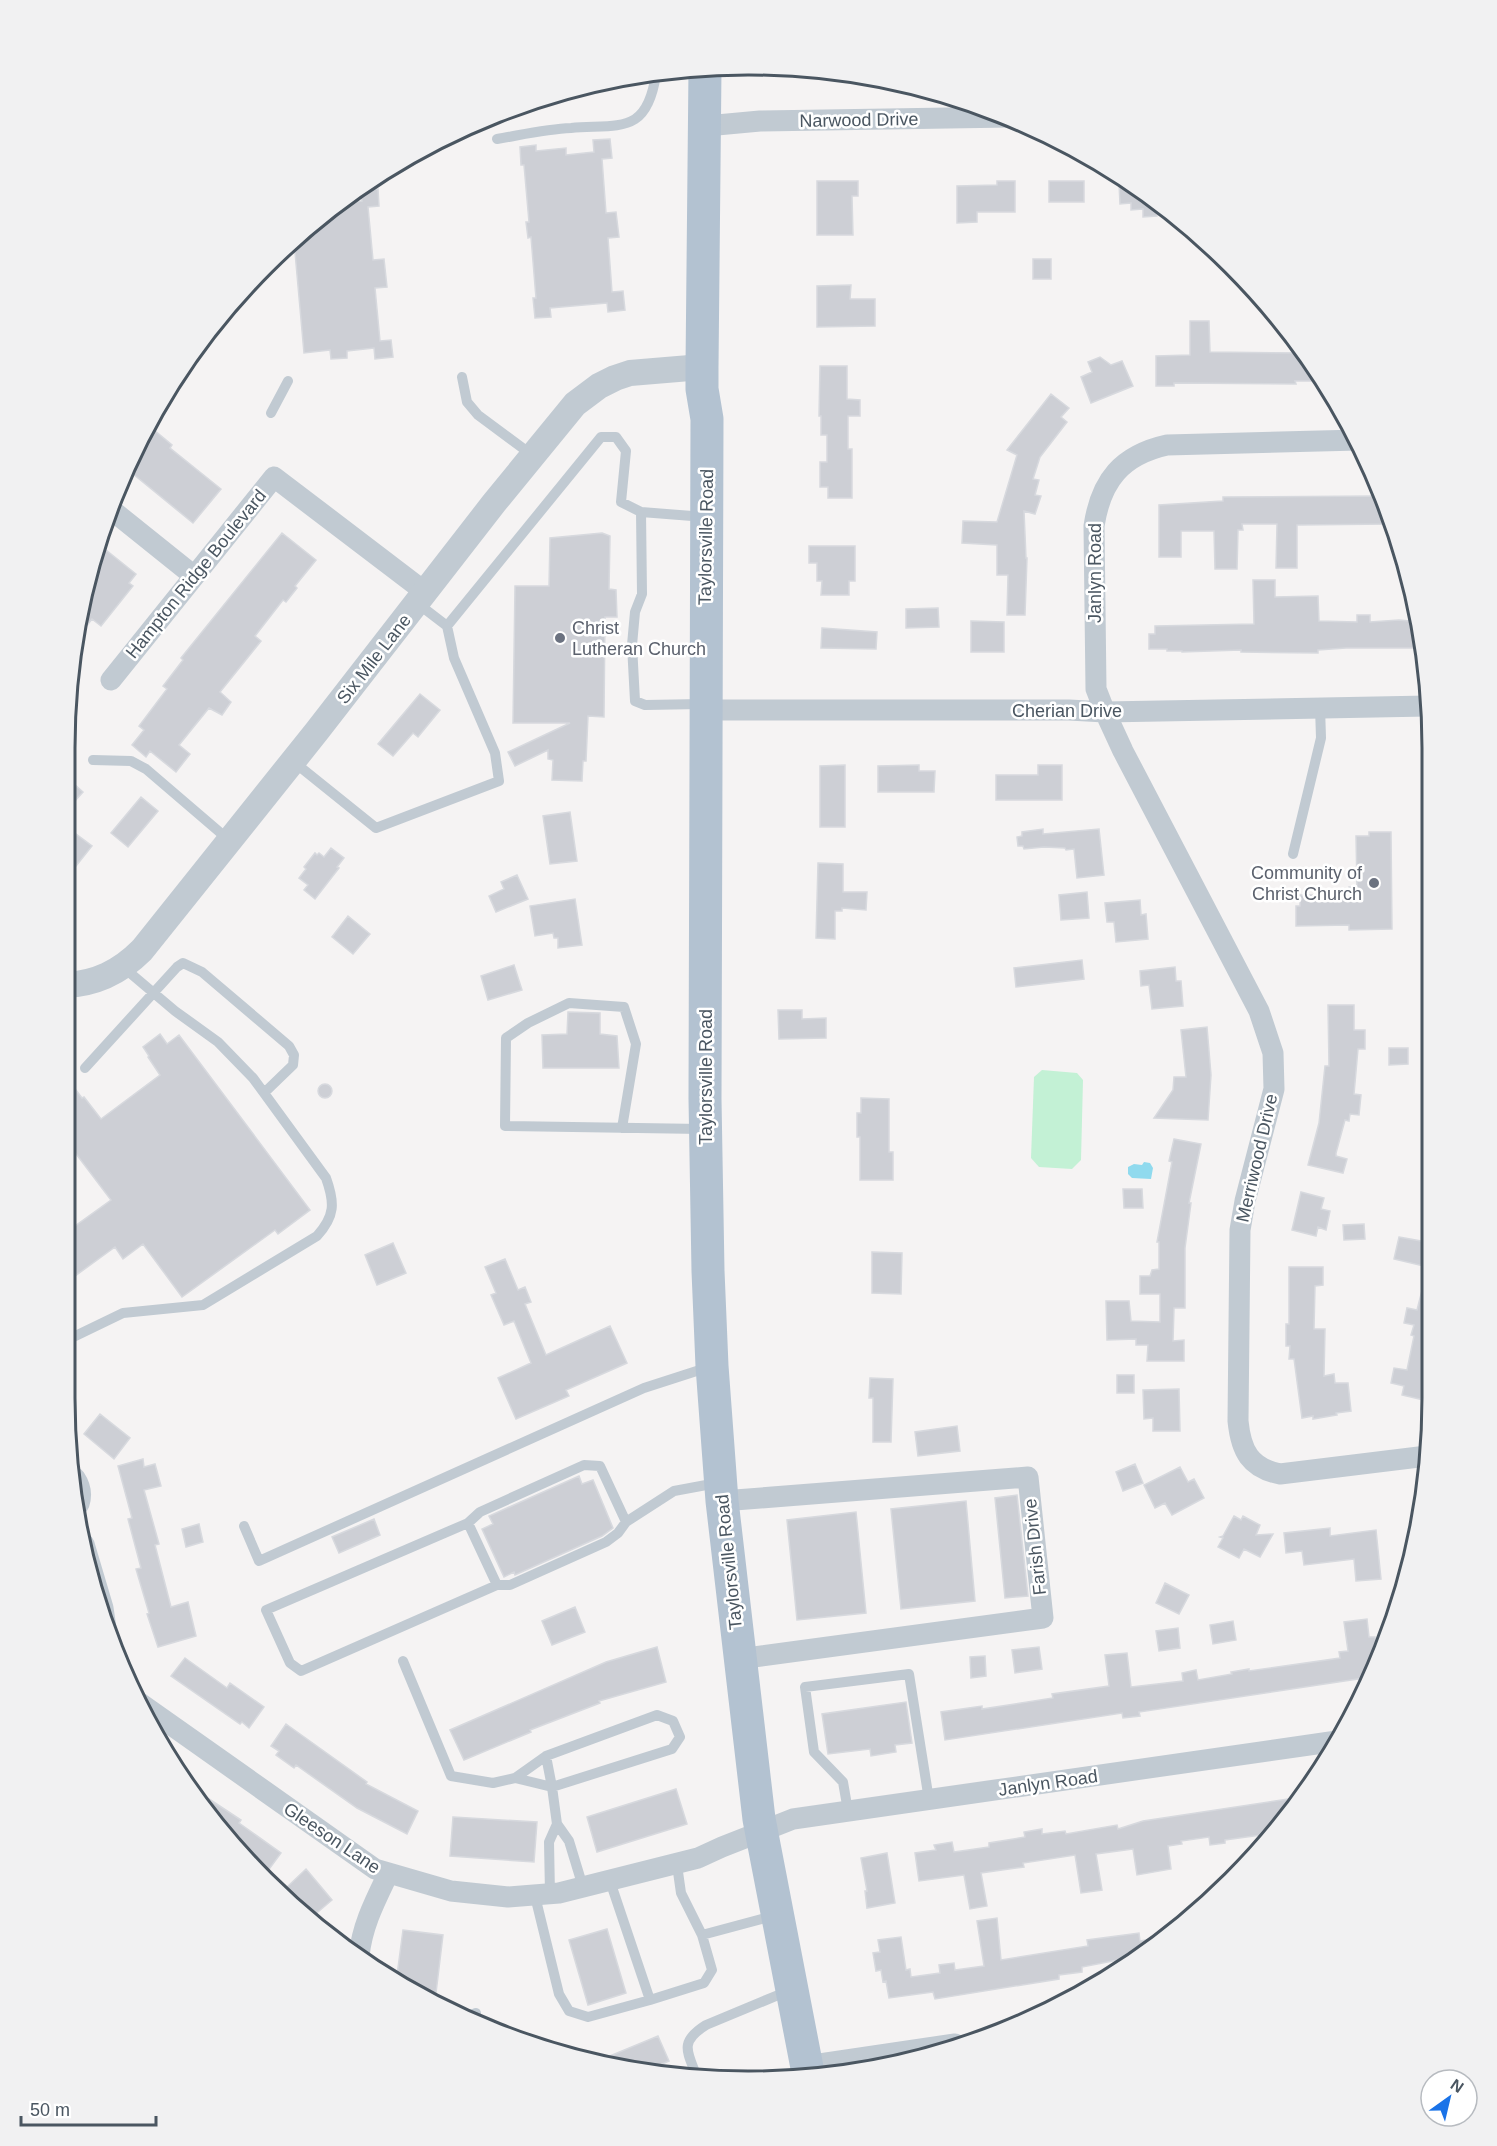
<svg xmlns="http://www.w3.org/2000/svg" width="1497" height="2146" font-family="Arial,sans-serif">
  <style>
    .green { fill: #c3f1d5 }
    .water { fill: #90daee }
    .building { fill: #cdcfd5; stroke: #d7d9de; stroke-width: 1.5 }
    .lines { fill: none; stroke-linecap: round; stroke-linejoin: round }
    .service { stroke: #c1cad2; stroke-width: 10 }
    .minor { stroke: #c1cad2; stroke-width: 21 }
    .tertiary { stroke: #c1cad2; stroke-width: 26 }
    .primary { stroke: #b3c2d1; stroke-width: 33 }
    .worship-dot { fill: #6b7280; stroke: #fff; stroke-width: 2 }
    .labels { text-anchor: middle; stroke-width: 5; stroke-linejoin: round; paint-order: stroke }
    .street-label { font-size: 18px; fill: #4a5661; stroke: #fff }
    .worship-label { font-size: 18px; fill: #5b616d; stroke: #fff; text-anchor: start }
    .rim { fill: none; stroke: #4a5661; stroke-width: 3 }
  </style>
  <rect width="100%" height="100%" fill="#f5f3f3"/>
  <path class="green" d="M1042,1070L1077,1073L1083,1080L1081,1160L1072,1169L1039,1167L1031,1158L1034,1077Z"/>
  <path class="water" d="M1144,1162L1150,1163L1153,1168L1151,1179L1132,1178L1128,1174V1167L1134,1164L1142,1165Z"/>
  <path class="building" d="M610,139L612,158L602,159L606,213L616,212L619,237L608,238L612,292L623,291L625,310L608,312L607,303L550,308L551,317L535,318L533,298H536L531,237L528,238L526,222H529L524,165H521L520,147L536,145V151L566,148V155L594,152L593,140Z
    M817,181H858V196H852L853,235H817Z
    M997,181H1015V212H977V222L957,223V186L997,185Z
    M1049,181H1084V202H1049Z
    M1119,183H1133L1164,209H1157V216L1143,217V209L1131,210V203L1120,204Z
    M378,189L379,206L368,207L373,260L384,259L387,287L375,288L380,341L391,340L393,357L375,359L374,348L347,351V358L331,359L330,350L304,353L294,241L341,203L362,201L361,191Z
    M1033,259H1051V279H1033Z
    M851,285L850,299H875V326L817,327V286Z
    M1190,321H1209L1210,352L1304,353L1322,381H1295L1296,384L1174,383V386H1156V356L1190,355Z
    M1100,357L1111,365L1122,361L1133,386L1091,403L1081,377L1092,372L1088,362Z
    M820,366H847V399L860,400V416H848V449H852V498H828V487H820V462H827V435H821V416H819Z
    M1051,394L1069,408L1061,417L1067,422L1040,457L1033,479L1039,480L1035,495L1041,496L1035,514L1024,511L1026,558H1027L1025,615H1007L1008,575H997V545L962,543L963,521L997,522L1017,455L1007,450Z
    M148,425L172,445L170,448L221,489L193,523L127,469L135,446Z
    M1379,496L1388,524L1297,525V568H1276L1277,524H1242L1243,530H1238L1237,569H1215L1214,531H1181V557H1159V505L1223,501V497Z
    M282,533L316,560L295,586L297,588L286,602L283,600L255,636L261,641L220,692L231,702L222,715L209,708L179,745L190,754L176,772L150,751L146,757L132,745L144,730L139,726L167,689L163,686L183,660L181,658Z
    M602,533L610,536L609,589L616,590L617,617H605L604,717L588,716L586,761H583L582,781L552,780L553,760L548,759V750L515,766L508,752L570,723H513L515,586H549L550,538Z
    M101,546L136,574L129,583L133,586L101,626L92,619L75,641L78,615Z
    M809,546H855V581H849V595H821L822,581H817V563H809Z
    M1253,580H1275V597L1318,596L1319,621L1357,622V615H1370V622L1399,620L1420,622L1422,644H1420V648H1346L1318,650V653L1241,652V650L1182,652V651H1167V649H1149V634H1155V626L1254,624Z
    M938,608L939,627L906,628V609Z
    M971,621L1004,622V652H971Z
    M822,628L877,632L876,649L821,648Z
    M420,694L440,710L418,737L413,733L393,756L378,744Z
    M845,765V827H820V766Z
    M919,765V771H935L934,792H878V766Z
    M1038,765H1062V800H996V775H1038Z
    M64,775L83,792L64,813Z
    M141,797L158,811L128,847L111,833Z
    M570,812L577,861L550,864L543,816Z
    M64,825L92,846L64,881Z
    M1043,829V834L1099,829L1104,875L1077,878L1074,849L1066,850L1065,848L1044,847L1024,849L1023,846H1018L1017,837L1022,836V832Z
    M1369,832H1391L1392,929L1349,930V925L1296,926V906H1300V895H1349V887H1357L1356,836H1369Z
    M331,848L344,858L337,867L339,868L315,899L304,890L308,885L299,878L306,869L304,867L315,853L317,855L319,853L324,857Z
    M818,863L843,864V892H867L866,910L842,908V911H835V939L816,938Z
    M517,875L528,899L496,912L489,896L504,889L501,882Z
    M1087,892L1089,918L1061,920L1059,895Z
    M575,899L582,945L558,948V938H554L553,933L535,936L530,906Z
    M1140,900L1141,915L1146,914L1148,939L1116,942L1114,922H1107L1105,903Z
    M348,916L370,934L353,954L332,937Z
    M1082,960L1084,979L1016,987L1014,968Z
    M514,965L522,990L488,1000L481,976Z
    M1175,967L1176,981H1181L1183,1006L1152,1009L1149,985L1141,986L1140,971Z
    M1328,1005H1354V1030H1365V1049H1358L1354,1094L1361,1095L1359,1115L1350,1114L1349,1121L1345,1120L1336,1153V1156L1347,1159L1343,1173L1308,1165L1319,1123L1325,1066H1329Z
    M778,1010H802V1019L826,1018V1038L779,1039Z
    M568,1012L600,1013V1034L617,1036L619,1068H543L542,1035L567,1034Z
    M1207,1027L1211,1075L1208,1120L1154,1118L1173,1090L1174,1077H1186L1181,1030Z
    M160,1034L167,1044L179,1035L310,1210L278,1234L275,1230L182,1297L143,1244L123,1259L115,1247L64,1284V1234L111,1200L64,1138V1098L76,1090L82,1098L84,1097L101,1119L160,1075L148,1057L149,1056L143,1047Z
    M1389,1048H1408V1064L1389,1065Z
    M318 1091a7 7 0 1 1 14 0a7 7 0 1 1-14 0Z
    M861,1098L889,1099V1152H893V1180H860V1137H857V1113H861Z
    M1174,1139L1201,1144L1189,1203H1191L1185,1248V1308H1174L1173,1341L1184,1340V1361H1147L1148,1345H1136V1339L1107,1340L1106,1301H1129L1131,1321L1160,1322V1294H1140V1276H1150L1152,1270L1159,1269V1242H1157L1172,1162L1169,1161Z
    M1123,1189H1142L1143,1208H1124Z
    M1301,1192L1324,1198L1321,1209L1330,1211L1326,1230L1318,1227L1316,1236L1292,1230Z
    M1364,1224L1365,1239L1344,1240L1343,1225Z
    M1399,1237L1432,1243V1377L1428,1401L1402,1395L1404,1386L1391,1383L1394,1368L1407,1370L1414,1336L1411,1335L1414,1325L1404,1323L1407,1308L1417,1310L1428,1267L1394,1259Z
    M393,1243L406,1273L377,1285L365,1255Z
    M872,1252L902,1253L901,1294L872,1293Z
    M505,1259L518,1290L525,1287L531,1302L525,1304L546,1355L610,1326L627,1363L566,1390L569,1396L516,1419L498,1378L531,1363L514,1321L504,1325L491,1295L496,1293L485,1267Z
    M1289,1267H1323V1285L1315,1286L1314,1329H1325L1324,1376L1334,1374L1335,1383H1348L1351,1411L1336,1413L1337,1415L1313,1419V1416L1302,1418L1294,1359H1289L1290,1346H1286V1324H1289Z
    M1117,1375H1134V1393H1117Z
    M870,1378L893,1379L891,1442H873V1398H869Z
    M1179,1389L1180,1431H1153V1418L1144,1419L1143,1390Z
    M100,1414L130,1438L114,1459L84,1434Z
    M957,1426L960,1451L918,1456L915,1432Z
    M143,1459L144,1467L155,1464L161,1486L144,1490L159,1544L155,1545L171,1607L188,1602L196,1636L158,1647L147,1614L149,1613L136,1569L141,1568L128,1519L132,1518L118,1466Z
    M1135,1464L1143,1483L1123,1491L1116,1472Z
    M1180,1467L1188,1482L1194,1479L1204,1498L1172,1515L1165,1503L1155,1508L1144,1485Z
    M579,1476L582,1484L593,1480L613,1528L602,1536L515,1575L514,1572L504,1577L482,1529L493,1524L489,1516Z
    M1017,1495L1028,1596L1005,1598L995,1498Z
    M966,1501L975,1601L901,1609L891,1509Z
    M856,1512L866,1613L797,1620L787,1520Z
    M1234,1516L1241,1520L1243,1516L1260,1525L1256,1535L1273,1534L1260,1557L1244,1549L1239,1558L1218,1547L1223,1538L1220,1537L1223,1536Z
    M374,1519L380,1535L339,1553L332,1537Z
    M199,1524L203,1542L186,1547L182,1529Z
    M1330,1528V1536L1376,1530L1381,1579L1356,1581L1354,1559L1304,1565L1302,1551L1286,1553L1284,1533Z
    M1165,1583L1189,1595L1179,1614L1156,1603Z
    M575,1607L585,1632L552,1645L542,1621Z
    M1367,1619L1369,1637H1375L1378,1655L1375,1656L1376,1667L1371,1677L1139,1712L1140,1716L1123,1718L1122,1713L945,1740L941,1712L982,1706V1709L1053,1698L1052,1694L1109,1686L1105,1655L1127,1653L1131,1687L1183,1681L1182,1673L1196,1670L1198,1680L1232,1674L1231,1672L1249,1669V1671L1340,1658L1339,1652L1348,1651L1344,1622Z
    M1233,1621L1236,1640L1213,1644L1210,1625Z
    M1178,1628L1180,1648L1159,1651L1156,1631Z
    M657,1647L666,1682L599,1701L600,1703L530,1730L531,1732L464,1760L450,1730L606,1662Z
    M1039,1647L1042,1669L1015,1673L1012,1650Z
    M985,1656L986,1676L971,1678L970,1657Z
    M185,1658L227,1688L230,1683L264,1707L249,1728L242,1722L240,1724L171,1676Z
    M906,1702L912,1743L895,1745L896,1752L871,1756L870,1749L828,1754L822,1714Z
    M286,1724L367,1782L366,1784L418,1811L407,1834L357,1808L296,1765L294,1768L276,1755L279,1751L271,1746Z
    M676,1789L687,1824L597,1852L587,1817Z
    M197,1791L241,1820L239,1823L281,1853L267,1872L256,1865L194,1794Z
    M1301,1797L1262,1844L1261,1835L1225,1840V1843L1210,1845L1209,1837L1181,1841L1182,1844L1168,1846L1171,1869L1137,1875L1133,1849L1096,1854L1102,1890L1081,1893L1075,1855L1023,1863L1024,1867L981,1873L987,1906L970,1909L964,1875L919,1881L915,1853L936,1850L934,1845L952,1842L954,1852L989,1847V1843L1025,1837L1024,1832L1042,1829V1834L1065,1831L1066,1834L1117,1825L1118,1829L1143,1821Z
    M453,1817L537,1822L534,1862L450,1856Z
    M887,1853L895,1903L867,1908L865,1891H867L861,1858Z
    M306,1869L332,1900L312,1917L286,1888Z
    M997,1918L1001,1960L1088,1946L1087,1940L1139,1933L1140,1941L1169,1936L1124,1965L1123,1959L1082,1967V1972L1059,1975V1979L935,1999L933,1992L889,1998L886,1981L883,1982L881,1970L876,1971L873,1953L880,1952L878,1940L901,1937L906,1970L910,1969L911,1977L940,1973L939,1965L954,1963L955,1970L984,1966L977,1921Z
    M607,1929L626,1993L588,2005L569,1940Z
    M403,1930L443,1935L436,1993L405,1989L396,1983Z
    M658,2036L669,2061L662,2064L667,2076L600,2060Z"/>
  <g class="lines">
    <path class="service" d="M497,139C521,135 546,129 571,128C620,124 647,135 656,74
      M462,377L467,402L478,415L532,455
      M271,413L288,381
      M641,512L642,594L635,612L632,645L635,701L645,705L701,704
      M447,626L601,437H616L626,451L621,502L641,512L705,517
      M93,760L131,761L146,769L230,841
      M294,762L376,828L499,781L495,753L454,658L447,626L417,603
      M1293,854L1321,738L1320,707
      M85,1068L177,967L183,963L202,972L289,1046L294,1055L293,1065L264,1093
      M622,1128L636,1044L624,1007L569,1003L528,1023L506,1038L505,1126L702,1129
      M65,1341L123,1313L203,1305L317,1236C335,1216 335,1203 326,1178L253,1078L218,1042L175,1011L123,967
      M626,1522L600,1466L584,1465L480,1512L468,1523L266,1610L290,1663L301,1671L497,1585H510L606,1542L618,1533L626,1522L674,1491L717,1483
      M468,1523L497,1585
      M244,1526L259,1561L644,1388L709,1367
      M403,1661L451,1776L493,1783L515,1778
      M546,1756L552,1787L515,1778L546,1756L657,1715L673,1721L680,1737L672,1749L552,1787L557,1824
      M848,1811L843,1782L814,1752L805,1687L909,1674L929,1800
      M677,1865L681,1893L702,1935L773,1916
      M610,1881L650,2000L704,1983L712,1970L702,1935
      M550,1894L549,1842L557,1824L569,1841L583,1887
      M535,1896L559,1994L569,2011L588,2017L650,2000
      M463,2018L476,2013
      M697,2077C687,2051 679,2042 706,2025L788,1991"/>
    <path class="minor" d="M706,126L760,121L1011,117
      M1359,440L1167,445C1122,455 1101,480 1094,526L1096,689L1105,712L1123,751L1259,1011L1273,1053L1274,1089L1245,1201L1240,1230L1238,1421C1241,1451 1250,1468 1280,1474L1427,1456
      M113,511L194,576
      M111,680L274,477L425,592
      M705,710H1069L1105,712L1428,706
      M75,1478C81,1487 82,1495 79,1504
      M722,1501L1028,1477L1043,1618L739,1659
      M84,1544L103,1608L106,1628
      M140,1703L375,1869L451,1891L508,1897L559,1893L698,1858L722,1847L793,1819L1337,1741
      M359,1956C362,1926 375,1901 388,1874
      M806,2066L955,2044"/>
    <path class="tertiary" d="M65,985C96,984 120,972 142,950L317,731L494,503L575,404L599,386L615,378L630,373L702,367"/>
    <path class="primary" d="M705,69L702,367V389L707,419L705,1099L708,1271L712,1366L722,1501L759,1819L809,2078"/>
  </g>
  <g class="worship-dot">
    <circle cx="560" cy="638" r="6"/>
    <circle cx="1374" cy="883" r="6"/>
  </g>
  <g class="labels">
    <g class="street-label">
      <text transform="translate(859 120) rotate(-1)" y="6">Narwood Drive</text>
      <text transform="translate(706 537) rotate(-89)" y="6">Taylorsville Road</text>
      <text transform="translate(1095 573) rotate(-90)" y="6">Janlyn Road</text>
      <text transform="translate(196 574) rotate(-51)" y="6">Hampton Ridge Boulevard</text>
      <text transform="translate(374 659) rotate(-52)" y="6">Six Mile Lane</text>
      <text x="1067" y="717">Cherian Drive</text>
      <text transform="translate(706 1077) rotate(-90)" y="6">Taylorsville Road</text>
      <text transform="translate(1257 1158) rotate(-77)" y="6">Merriwood Drive</text>
      <text transform="translate(1035 1547) rotate(-96)" y="6">Farish Drive</text>
      <text transform="translate(729 1562) rotate(-96)" y="6">Taylorsville Road</text>
      <text transform="translate(1048 1783) rotate(-8)" y="6">Janlyn Road</text>
      <text transform="translate(332 1838) rotate(34)" y="6">Gleeson Lane</text>
    </g>
    <g class="worship-label">
      <text x="572" y="634">Christ<tspan x="572" dy="21">Lutheran Church</tspan></text>
      <text x="1362" y="879" text-anchor="end">Community of<tspan x="1362" dy="21">Christ Church</tspan></text>
    </g>
  </g>
  <path d="M0 0H1497V2146H0ZM748 75H749A673 673 0 0 1 1422 748V1398A673 673 0 0 1 749 2071H748A673 673 0 0 1 75 1398V748A673 673 0 0 1 748 75Z" fill="#f1f1f2" fill-rule="evenodd"/>
  <path class="rim" d="M748 75H749A673 673 0 0 1 1422 748V1398A673 673 0 0 1 749 2071H748A673 673 0 0 1 75 1398V748A673 673 0 0 1 748 75Z"/>
  <g transform="translate(1449 2098) rotate(34)"><circle r="28" fill="#ffffff" stroke="#b7bbc0" stroke-width="1.5"/>
  <path d="M0-4.5L10 22L0 15L-10 22Z" fill="#1a73e8"/>
  <text y="-9" font-size="16" font-weight="bold" text-anchor="middle" fill="#4a5661">N</text>
  </g>
  <path d="M21 2116v9h135v-9" fill="none" stroke="#4a5661" stroke-width="3"/>
  <text x="30" y="2116" font-size="18" fill="#4a5661" stroke="#ffffff" stroke-width="4.5" paint-order="stroke">50 m</text>
</svg>
